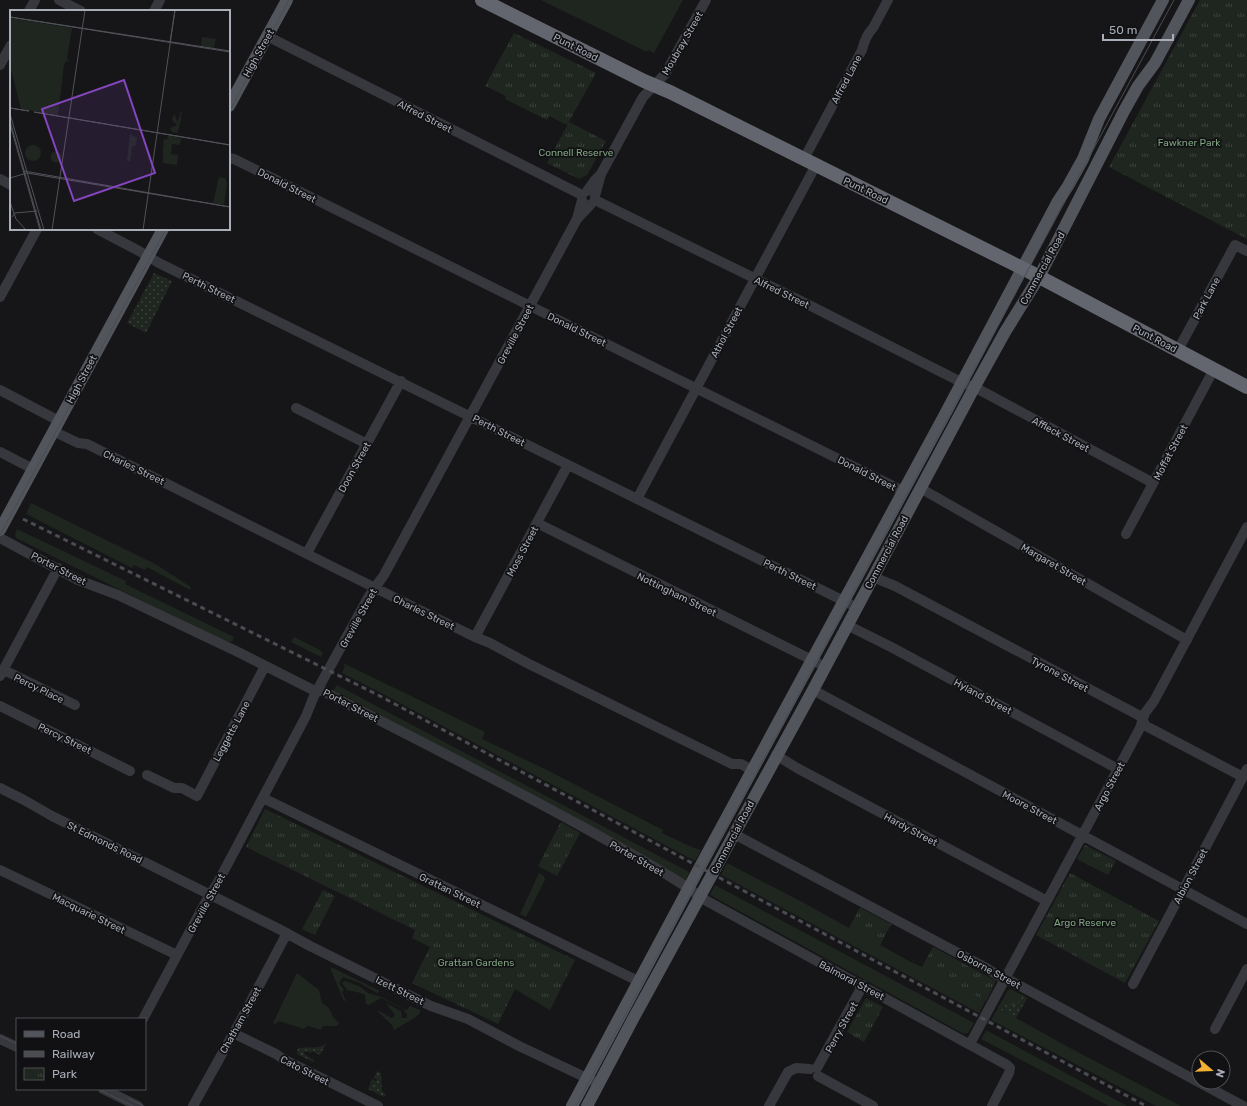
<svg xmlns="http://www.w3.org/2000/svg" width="1247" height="1106" font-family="Rubik,sans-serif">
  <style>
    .grass { fill: #1e261f }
    .park { fill: url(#park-tufts) }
    .garden { fill: url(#garden-dots) }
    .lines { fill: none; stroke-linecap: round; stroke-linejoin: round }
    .minor { stroke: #37383d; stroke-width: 10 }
    .major { stroke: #53555c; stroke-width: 12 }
    .highway { stroke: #63666e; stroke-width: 14 }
    .tram { stroke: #4a4c52; stroke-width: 1 }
    .rail { stroke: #4a4c52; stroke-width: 3; stroke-dasharray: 5 4; stroke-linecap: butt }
    .labels { text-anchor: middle; stroke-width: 3.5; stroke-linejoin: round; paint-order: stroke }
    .street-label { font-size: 10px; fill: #a8adb8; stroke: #111113 }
    .park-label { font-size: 10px; fill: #7fa381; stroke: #111113 }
    .inset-road { fill: none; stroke: #505258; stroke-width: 1 }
    .view { fill: #8446be; fill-opacity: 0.15; stroke: #8446be; stroke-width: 2 }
    .inset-edge { fill: none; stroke: #a8adb8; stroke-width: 2 }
  </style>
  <defs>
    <pattern id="park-tufts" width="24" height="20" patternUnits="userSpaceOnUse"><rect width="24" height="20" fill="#1e261f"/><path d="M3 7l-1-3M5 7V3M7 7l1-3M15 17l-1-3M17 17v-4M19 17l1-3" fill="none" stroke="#3c433d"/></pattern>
    <pattern id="garden-dots" width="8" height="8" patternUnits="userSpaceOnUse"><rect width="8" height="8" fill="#1e261f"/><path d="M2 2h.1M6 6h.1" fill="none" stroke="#3c433d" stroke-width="1.8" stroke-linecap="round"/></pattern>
  </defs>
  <rect width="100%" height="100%" fill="#161618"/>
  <path class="grass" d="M541,0H683L654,53L648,50L647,52Z
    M31,503L157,565L191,587L190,590L147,567L145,570L134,565L132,568L26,514Z
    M17,529L126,581L125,584L234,637L232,642L230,641L229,644L16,538L15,535Z
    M294,637L320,650L323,653L321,657L291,642Z
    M343,663L485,732L482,739L547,770L663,830L662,833L694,848L701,850L695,861L385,695L342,673L345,666Z
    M337,685L689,872V873L685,881L555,808L341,694L338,695L333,691Z
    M727,863L806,904L849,928L860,908L891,924L880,945L911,962L922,967L933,947L981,973L988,996L979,1013L721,875Z
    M539,873L544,876L545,880L526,917L520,914Z
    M715,885L974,1023L968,1033L964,1034L710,895Z
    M331,968H333L380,991L377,993L360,983L343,977L339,983L344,990L342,992L345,999L348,1003L343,999L331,970Z
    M297,973L319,990L322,1003L329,1008V1010L332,1013V1016L339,1023L337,1026H323L321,1030L308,1026L304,1029L279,1021L275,1024L273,1023Z
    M345,981L359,986L368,993L381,997L407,1010L410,1006L420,1010V1013L416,1017L394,1030L392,1025L378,1012L379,1011L392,1018L395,1015L386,1003L401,1011L402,1018H407V1013L405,1012L404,1009L381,998L369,1005L366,1004L365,995L361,993L347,990L342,983Z
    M998,1008L1070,1048L1181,1106H1156L991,1020Z
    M986,1031V1030L1127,1106H1109L981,1039Z"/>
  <path class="park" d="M1200,0H1247V239L1109,167Z
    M514,33L596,73L567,125L549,116L547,120L505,99L506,96L485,86Z
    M569,122L606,141L587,175L579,179L547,163Z
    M265,809L575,960L550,1010L515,989L498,1024L412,983L430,947L412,938L415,930L246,847Z
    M561,822L580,833L557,876L538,866Z
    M1085,845L1116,861L1108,875L1077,859Z
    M1070,873L1159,921L1125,983L1036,935Z
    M323,890L335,896L315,935L302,929Z
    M860,908L891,924L880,945L849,928Z
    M933,947L996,981L986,1001L922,967Z
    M1011,989L1027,998L1016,1018L998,1008L1008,990Z
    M866,998L883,1007L864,1042L847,1032Z"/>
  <path class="garden" d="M154,273L172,281L146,333L127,323Z
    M1023,996L1027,998L1016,1018L998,1008L1000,1004L1014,1005L1017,1004Z
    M326,1044L320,1055L312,1051L311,1053L305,1051L304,1054L314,1060L313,1062L297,1054L298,1048C308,1046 316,1050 326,1044Z
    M377,1071L381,1073L382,1091L386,1095L384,1097L368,1089L372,1079L376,1081L377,1079L374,1078Z"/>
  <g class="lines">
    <path class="minor" d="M59,0L81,11
      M29,11L35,0
      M154,11L160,0
      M267,36L582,195
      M0,65L11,45
      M229,158L234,159L903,491
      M804,159L862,50C864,42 867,34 873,28L888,0
      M0,179L11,185
      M587,191L595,180L601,174
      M595,196L601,174L643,97L665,74L706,0
      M595,200L809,305L959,381L978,389L1153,483
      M577,219L591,204
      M97,229L139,251L159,263L850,604
      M0,297L37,229
      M1178,350L1235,245L1247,251
      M0,390L59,421
      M296,408L367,444
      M53,431L78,443L87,444C216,508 345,574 475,637L490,643L527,663L732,764H741L752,770
      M0,452L33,469
      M920,488L1187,640
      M637,499L816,165
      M537,523L818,663
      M1126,534L1214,369
      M0,538L78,580L118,595L238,652L313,690L319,689C407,735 496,779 583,827C624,850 667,872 705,900L1007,1065L1010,1068L1009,1073L992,1106
      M307,553L401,381
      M873,577L895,586L1140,716L1146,726L1243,777
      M847,625L893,648L1118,769
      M475,637L568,465
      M4,670L75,705
      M0,676L58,568
      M813,690L1247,924
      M0,706L130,771
      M776,755L797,768L1047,901
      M147,775L174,788H182L197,796L265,666
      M0,788L24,800L52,816L279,929L310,946L431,1006L468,1019L519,1046L593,1081
      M263,798L638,981
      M734,834L988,969L997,975L1011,981L1243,1106
      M0,870L177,955
      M1133,984L1247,769
      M143,1019L205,903L217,884L306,716L314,696L369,596L384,575L577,219L582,200
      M1215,1029L1247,969
      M233,1033L276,1054L283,1059L378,1106
      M0,1039L17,1047
      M970,1044L1118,769L1140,728L1145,713L1154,701L1247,527
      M817,1068L863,985
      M818,1076L873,1106
      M103,1089L138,1106
      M193,1106L242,1018L287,933
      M769,1106L788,1072L796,1068L810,1069"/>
    <path class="major" d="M229,106L287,0
      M0,530L163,229
      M572,1106L702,863L944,416L1058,201L1068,186L1083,159L1099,119L1163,0
      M587,1106L633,1019L813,690L974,388L1005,332L1039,277L1124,111L1138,86L1155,63L1189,0"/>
    <path class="highway" d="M482,0L644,81L670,92L1030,272L1247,387"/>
    <path class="tram" d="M229,112L289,0
      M0,535L166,229
      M0,1036L17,1044
      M98,1089L133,1106
      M129,1099L144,1106
      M576,1106L1174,0"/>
    <path class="rail" d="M23,519L378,695L1146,1106"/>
  </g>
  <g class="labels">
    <g class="street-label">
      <text transform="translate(682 43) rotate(-60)" y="4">Moubray Street</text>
      <text transform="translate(576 47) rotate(27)" y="4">Punt Road</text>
      <text transform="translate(258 53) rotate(-61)" y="4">High Street</text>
      <text transform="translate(846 79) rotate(-62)" y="4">Alfred Lane</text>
      <text transform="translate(425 116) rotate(27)" y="4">Alfred Street</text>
      <text transform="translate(287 185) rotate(27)" y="4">Donald Street</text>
      <text transform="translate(866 190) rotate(26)" y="4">Punt Road</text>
      <text transform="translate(1042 268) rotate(-61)" y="4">Commercial Road</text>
      <text transform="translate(209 287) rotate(26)" y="4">Perth Street</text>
      <text transform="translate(782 292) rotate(26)" y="4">Alfred Street</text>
      <text transform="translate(1206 298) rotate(-62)" y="4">Park Lane</text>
      <text transform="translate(577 329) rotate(26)" y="4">Donald Street</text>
      <text transform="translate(726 332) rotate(-62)" y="4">Athol Street</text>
      <text transform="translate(515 334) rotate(-62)" y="4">Greville Street</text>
      <text transform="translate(1155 338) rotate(28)" y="4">Punt Road</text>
      <text transform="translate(81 379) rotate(-62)" y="4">High Street</text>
      <text transform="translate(499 430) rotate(27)" y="4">Perth Street</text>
      <text transform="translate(1061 434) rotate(28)" y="4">Affleck Street</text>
      <text transform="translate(1170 452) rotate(-62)" y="4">Moffat Street</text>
      <text transform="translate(134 467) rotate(26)" y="4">Charles Street</text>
      <text transform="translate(354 467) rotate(-61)" y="4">Doon Street</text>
      <text transform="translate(867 473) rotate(27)" y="4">Donald Street</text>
      <text transform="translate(522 551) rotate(-62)" y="4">Moss Street</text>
      <text transform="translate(886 552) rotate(-62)" y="4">Commercial Road</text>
      <text transform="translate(1054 564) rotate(30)" y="4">Margaret Street</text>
      <text transform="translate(59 568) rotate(27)" y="4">Porter Street</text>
      <text transform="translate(790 574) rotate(26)" y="4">Perth Street</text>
      <text transform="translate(677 594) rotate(26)" y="4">Nottingham Street</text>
      <text transform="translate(424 612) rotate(26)" y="4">Charles Street</text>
      <text transform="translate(358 618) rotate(-61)" y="4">Greville Street</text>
      <text transform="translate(1060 674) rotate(28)" y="4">Tyrone Street</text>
      <text transform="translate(39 688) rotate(26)" y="4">Percy Place</text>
      <text transform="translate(983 696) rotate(28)" y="4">Hyland Street</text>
      <text transform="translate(351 705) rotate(27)" y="4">Porter Street</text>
      <text transform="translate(231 731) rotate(-62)" y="4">Leggetts Lane</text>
      <text transform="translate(65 738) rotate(26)" y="4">Percy Street</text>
      <text transform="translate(1109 786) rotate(-62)" y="4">Argo Street</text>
      <text transform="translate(1030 807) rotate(28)" y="4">Moore Street</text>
      <text transform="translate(911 829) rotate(28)" y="4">Hardy Street</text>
      <text transform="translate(732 837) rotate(-62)" y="4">Commercial Road</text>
      <text transform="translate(105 842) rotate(26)" y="4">St Edmonds Road</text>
      <text transform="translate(637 858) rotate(30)" y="4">Porter Street</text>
      <text transform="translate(1190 876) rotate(-62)" y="4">Albion Street</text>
      <text transform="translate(450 890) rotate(26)" y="4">Grattan Street</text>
      <text transform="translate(206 903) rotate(-61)" y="4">Greville Street</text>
      <text transform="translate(89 913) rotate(26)" y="4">Macquarie Street</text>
      <text transform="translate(989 969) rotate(28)" y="4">Osborne Street</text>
      <text transform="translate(852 980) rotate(28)" y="4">Balmoral Street</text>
      <text transform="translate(400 990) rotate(26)" y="4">Izett Street</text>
      <text transform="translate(240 1020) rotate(-61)" y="4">Chatham Street</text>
      <text transform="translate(841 1027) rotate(-61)" y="4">Perry Street</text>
      <text transform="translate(305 1070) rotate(27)" y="4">Cato Street</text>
    </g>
    <g class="park-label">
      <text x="1189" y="146">Fawkner Park</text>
      <text x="576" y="156">Connell Reserve</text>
      <text x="1085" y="926">Argo Reserve</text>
      <text x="476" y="966">Grattan Gardens</text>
    </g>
  </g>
  <g transform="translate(10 10)">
    <rect width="220" height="220" fill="#161618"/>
    <path d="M168,102H172L169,118L167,123L162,122L160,118L167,115L162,110L163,105H165L167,112L171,103ZM15 143a8 8 0 1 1 16 0a8 8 0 1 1-16 0ZM40.5 147a5.5 5.5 0 1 1 11 0a5.5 5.5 0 1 1-11 0Z" fill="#1e261f"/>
    <path d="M0,8L62,18L57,49L60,52L56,51L54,55L48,105L11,99L0,56ZM120,124L127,128L126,135L122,137L121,143L125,145L121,144L120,151H117ZM158,125L171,128L170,135L162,134L161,144L168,145L167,155L153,153V136L156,135H153L154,129L157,130ZM209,167L215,168L217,173L214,195L203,193Z" fill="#1e261f"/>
    <path d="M192,27L206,29L204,38L191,36Z" fill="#1e261f"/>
    <path class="inset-road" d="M0,7L220,41M0,7L220,42M160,32L165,0M0,98L19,101M0,98L19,101M24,102L220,135M24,102L220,135M0,104L34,220M0,111L31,220M0,114L30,220M14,161L220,197M0,168L17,163L220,197M0,192L6,209L16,220M2,207L5,203L27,201M42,220L75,0M133,220L165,0"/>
    <path class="view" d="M114,70L145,163L64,191L32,99Z"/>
    <rect width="220" height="220" class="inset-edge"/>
  </g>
  <rect x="16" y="1018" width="130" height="72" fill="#111113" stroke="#4d4f55"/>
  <rect x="24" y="1031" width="20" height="6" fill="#53555c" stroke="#4d4f55"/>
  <text x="52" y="1038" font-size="12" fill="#a8adb8">Road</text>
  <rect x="24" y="1051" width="20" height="6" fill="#4a4c52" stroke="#4d4f55"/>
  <text x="52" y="1058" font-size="12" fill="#a8adb8">Railway</text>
  <rect x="24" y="1068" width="20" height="12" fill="url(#park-tufts)" stroke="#4d4f55"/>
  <text x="52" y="1078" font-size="12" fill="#a8adb8">Park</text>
  <g transform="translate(1211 1070) rotate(109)"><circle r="19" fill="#111113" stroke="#4d4f55"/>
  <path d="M0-3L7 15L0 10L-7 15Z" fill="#f2b134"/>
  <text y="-6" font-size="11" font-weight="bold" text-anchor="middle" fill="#a8adb8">N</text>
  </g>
  <path d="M1103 34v6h70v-6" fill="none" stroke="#a8adb8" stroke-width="2"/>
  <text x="1109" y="34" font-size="12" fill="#a8adb8" stroke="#111113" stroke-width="3" paint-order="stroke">50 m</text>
</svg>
